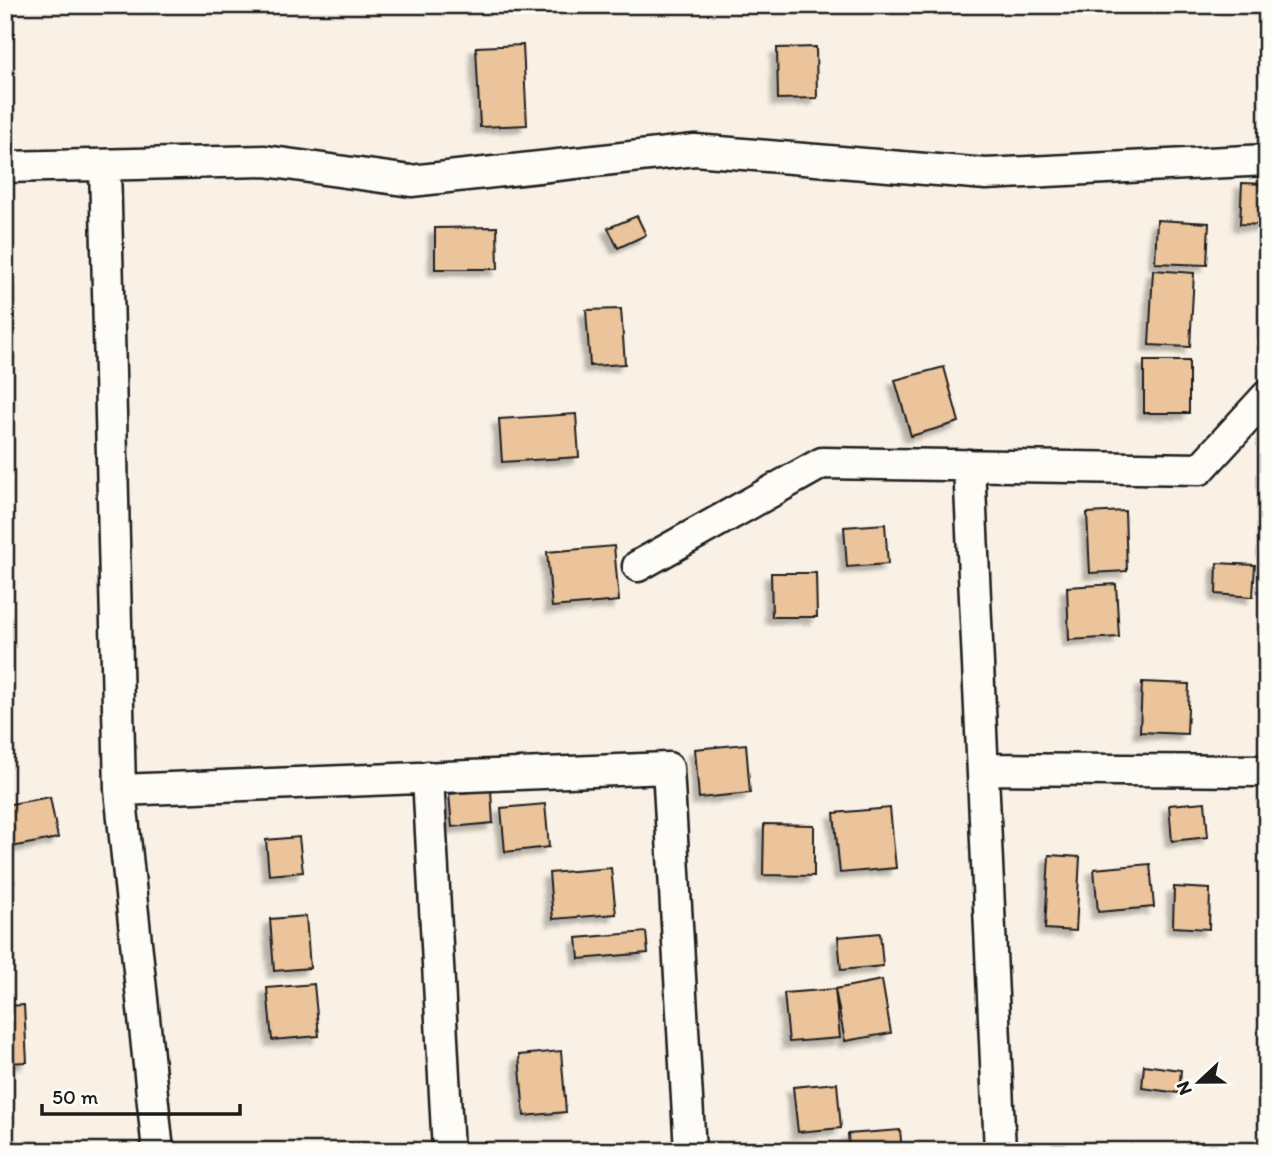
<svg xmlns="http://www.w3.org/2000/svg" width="1272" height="1156" font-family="Itim,sans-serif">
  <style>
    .building { fill: #ebc49b; stroke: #1c1c1c; stroke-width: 2; filter: url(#shadow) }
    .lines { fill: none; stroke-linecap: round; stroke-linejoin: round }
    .minor-casing { stroke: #1c1c1c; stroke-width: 35 }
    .minor { stroke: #fdfcf7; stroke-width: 30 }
  </style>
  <defs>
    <filter id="shadow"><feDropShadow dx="-6" dy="6" stdDeviation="2" flood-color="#0004"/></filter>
  </defs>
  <rect width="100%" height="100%" fill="#f9f1e5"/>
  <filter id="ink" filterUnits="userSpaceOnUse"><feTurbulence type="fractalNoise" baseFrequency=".0143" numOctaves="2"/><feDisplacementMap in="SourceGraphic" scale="14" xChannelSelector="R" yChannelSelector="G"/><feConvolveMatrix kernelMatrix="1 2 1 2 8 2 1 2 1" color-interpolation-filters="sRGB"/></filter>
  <g filter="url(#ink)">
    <path class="building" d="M523,45L527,125L480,127L476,47Z
      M816,47L817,98L778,99L777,48Z
      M1242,183L1267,184V225L1240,224Z
      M637,216L646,235L618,248L608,228Z
      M1157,220L1209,223L1207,265L1155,263Z
      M497,227L498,269H435V228Z
      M1153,270L1194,273L1190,347L1149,345Z
      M621,309L625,364L590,366L586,310Z
      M1144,361H1189V413H1144Z
      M944,367L959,422L911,436L895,380Z
      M576,414L579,457L502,462L499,419Z
      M1125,511L1127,571L1090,573L1087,513Z
      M885,524L888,564L847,567L844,527Z
      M614,546L619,601L552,607L547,552Z
      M1217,563L1255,565L1253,597L1216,594Z
      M771,573H816L817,617H772Z
      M1116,584L1119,637L1069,640L1067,587Z
      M1142,682L1189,684L1187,734L1140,732Z
      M746,744L750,793L699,798L695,749Z
      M491,790L493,823L452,827L449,794Z
      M50,797L58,838L11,847L5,805Z
      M1205,802L1208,837L1172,841L1169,805Z
      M545,804L549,847L505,852L501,808Z
      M890,808L896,868L840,873L834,813Z
      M764,824L814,825V876L763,875Z
      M299,837L303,872L269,875L266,840Z
      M5,852L14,882L5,884Z
      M1049,855L1080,857L1076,931L1045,929Z
      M1150,864L1154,907L1098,912L1094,869Z
      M611,868L616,914L553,919L549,873Z
      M1174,887L1210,889L1209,929L1173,927Z
      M306,916L310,968L274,971L270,919Z
      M646,932L648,953L579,959L577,938Z
      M880,933L883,966L841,970L838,937Z
      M882,980L891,1033L845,1041L835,989Z
      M314,984L319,1036L272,1040L267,988Z
      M835,989L840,1038L789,1042L784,993Z
      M24,1005L27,1062L5,1063V1006Z
      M561,1051L566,1112L524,1116L519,1055Z
      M1144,1065L1181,1070L1179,1093L1142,1088Z
      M837,1083L841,1128L798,1132L793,1087Z
      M900,1130L902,1151H849L848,1134Z"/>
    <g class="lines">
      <g class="minor-casing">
        <path id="minor" d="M105,165L120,790L158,1151
          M5,167L265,161L411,181L695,150L986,174L1267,160
          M969,465L1000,1151
          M638,566L822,463L1200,469L1267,396
          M983,769L1267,771
          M428,777L448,1151
          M120,790L668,768L690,1151"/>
      </g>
      <use href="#minor" class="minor"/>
    </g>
  </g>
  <rect width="1272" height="1156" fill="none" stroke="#fdfcf7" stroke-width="28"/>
  <rect x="14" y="14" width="1244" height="1128" fill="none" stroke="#1c1c1c" stroke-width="2.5" filter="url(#ink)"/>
  <g transform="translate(1199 1082) rotate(248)" stroke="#fdfcf7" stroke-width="5" paint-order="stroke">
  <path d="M0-5L12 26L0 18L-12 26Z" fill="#1c1c1c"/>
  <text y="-10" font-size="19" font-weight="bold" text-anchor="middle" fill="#1c1c1c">N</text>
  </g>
  <path d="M42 1104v10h198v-10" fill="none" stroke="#1c1c1c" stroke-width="3.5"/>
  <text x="52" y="1104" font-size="21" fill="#1c1c1c" stroke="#fdfcf7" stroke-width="5" paint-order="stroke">50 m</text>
</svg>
